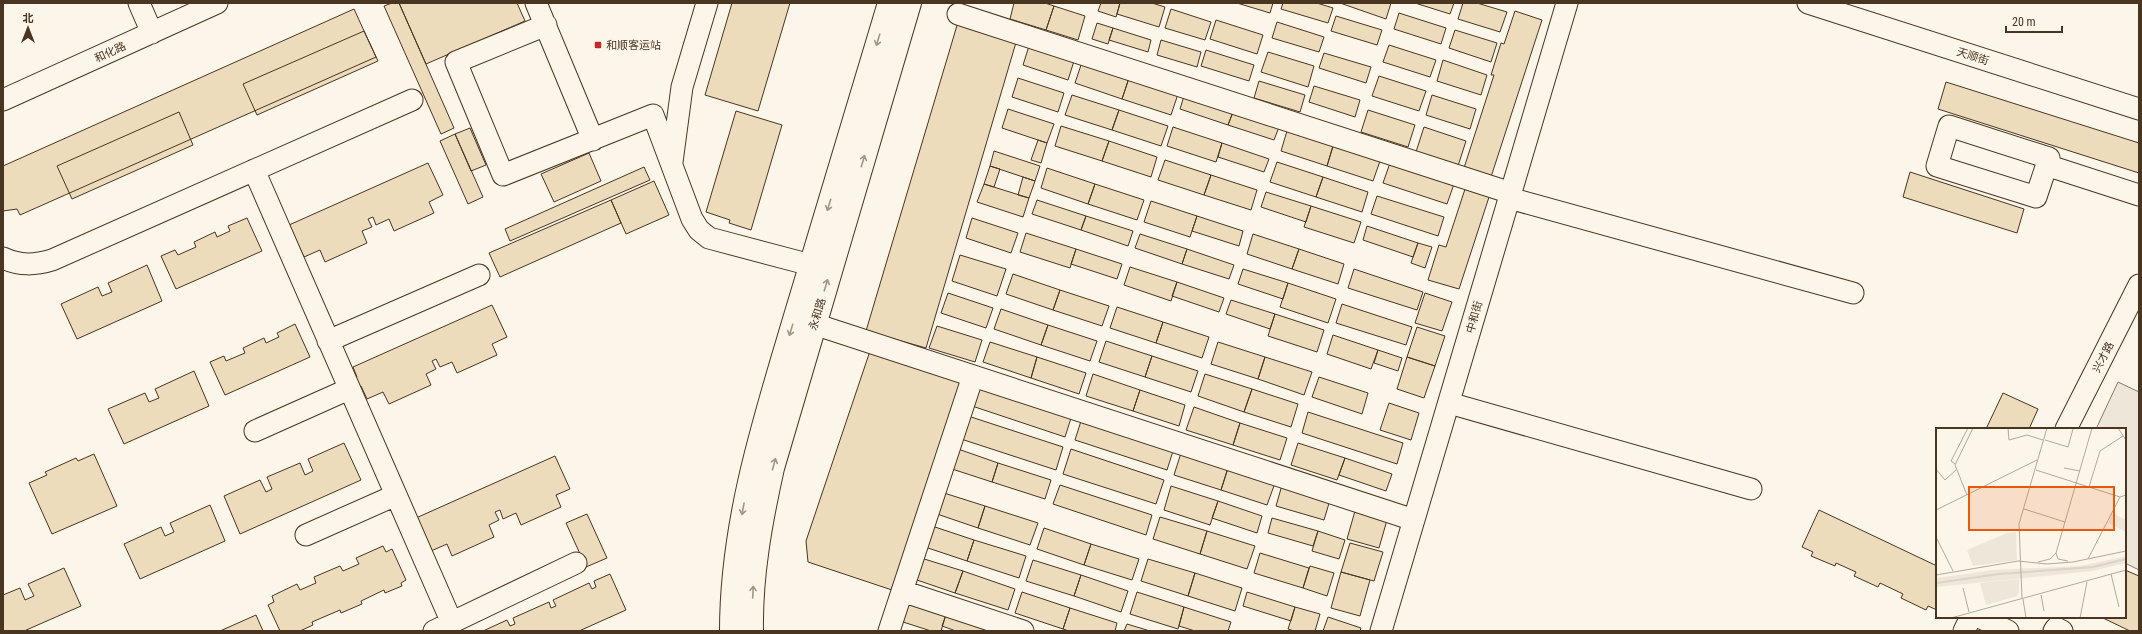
<svg xmlns="http://www.w3.org/2000/svg" width="2142" height="634" font-family="'Roboto Condensed','Noto Sans SC',sans-serif">
  <style>
    .park { fill: #ede6d9; stroke: #887966 }
    .building { fill: #ecdcbc; stroke: #4a3520 }
    .lines { fill: none; stroke-linecap: round; stroke-linejoin: round }
    .minor-casing { stroke: #4a3520; stroke-width: 23 }
    .major-casing { stroke: #4a3520; stroke-width: 24 }
    .minor { stroke: #fbf6e9; stroke-width: 21 }
    .major { stroke: #fbf6e9; stroke-width: 22 }
    .oneway { stroke: #a29684 }
    .poi-dot { fill: #c62828; stroke: #fbf6e9; stroke-width: 1.5 }
    .labels { text-anchor: middle; stroke-width: 3; stroke-linejoin: round; paint-order: stroke }
    .poi-label { font-size: 11px; fill: #4a3520; stroke: #fbf6e9; text-anchor: start }
    .street-label { font-size: 11px; fill: #4a3520; stroke: #fbf6e9 }
    .inset-river { fill: none; stroke: #dcd4c6; stroke-width: 2 }
    .inset-road { fill: none; stroke: #b4a999; stroke-width: 1 }
    .view { fill: #e8590c; fill-opacity: 0.15; stroke: #e8590c; stroke-width: 2 }
    .inset-edge { fill: none; stroke: #4a3520; stroke-width: 2 }
  </style>
  <rect width="100%" height="100%" fill="#fbf6e9"/>
  <path class="park" d="M2118,382L2139,392V570L2125,563V429H2096Z"/>
  <path class="building" d="M392,3H399L454,128L441,134L384,6Z
    M399,3H517L525,21L426,64Z
    M732,3H790L758,111L705,95Z
    M1014,3H1045L1054,6L1046,30L1010,19Z
    M1101,3H1120L1116,17L1098,11Z
    M1120,3H1152L1165,7L1159,27L1117,14Z
    M1237,3H1273L1270,13Z
    M1283,3H1317L1333,8L1328,23L1281,9Z
    M1340,3H1391L1386,19Z
    M1415,3H1454L1450,14Z
    M1463,3H1477L1507,12L1500,32L1458,19Z
    M1054,6L1085,16L1078,40L1046,30Z
    M354,9L376,57L20,215L17,209L3,211V166Z
    M1171,9L1211,22L1205,40L1165,28Z
    M1515,11L1542,20L1490,180L1463,171L1494,75H1491L1501,43L1504,44Z
    M1399,13L1446,28L1441,44L1394,29Z
    M1336,16L1382,30L1377,45L1331,31Z
    M1216,20L1263,35L1257,54L1210,39Z
    M958,22L1017,39L926,348L866,331Z
    M1277,22L1324,37L1319,52L1272,38Z
    M1097,23L1113,28L1108,44L1092,39Z
    M1113,28L1151,40L1148,52L1109,40Z
    M1455,30L1497,43L1491,62L1449,48Z
    M364,31L378,61L257,115L243,84Z
    M1161,40L1201,52L1197,67L1157,55Z
    M1389,45L1436,60L1430,77L1383,62Z
    M1029,46L1074,61L1068,80L1023,65Z
    M1206,50L1254,65L1249,81L1201,66Z
    M1268,52L1314,66L1308,87L1261,72Z
    M1324,53L1371,67L1366,83L1319,68Z
    M1443,60L1487,75L1481,95L1437,81Z
    M1082,62L1129,78L1122,99L1075,83Z
    M1379,76L1426,91L1419,111L1372,96Z
    M1018,78L1064,93L1058,112L1012,97Z
    M1129,78L1178,94L1171,115L1122,99Z
    M1259,81L1305,95L1300,112L1254,98Z
    M1946,82L2139,143V173L1938,109Z
    M1314,86L1360,100L1355,117L1309,102Z
    M1072,95L1119,110L1112,130L1065,115Z
    M1432,95L1476,109L1470,129L1426,115Z
    M1184,96L1233,112L1228,125L1180,109Z
    M1008,109L1054,124L1047,143L1002,128Z
    M1119,110L1168,126L1161,146L1112,130Z
    M1368,110L1415,125L1408,147L1361,132Z
    M736,111L782,125L751,230L729,223L730,220L706,212Z
    M179,112L193,145L72,199L57,166Z
    M1233,112L1279,127L1274,140L1228,125Z
    M1061,126L1109,141L1102,161L1055,146Z
    M1173,127L1222,143L1216,162L1167,146Z
    M1424,127L1466,141L1457,169L1415,155Z
    M470,128L486,165L471,171L455,134Z
    M1287,131L1333,146L1327,166L1281,151Z
    M455,134L483,197L468,204L440,141Z
    M1038,140L1047,143L1041,163L1031,160Z
    M1109,141L1157,157L1151,177L1102,161Z
    M1222,143L1269,159L1264,172L1218,157Z
    M1333,146L1380,161L1373,181L1327,166Z
    M994,151L1040,166L1035,181L990,166Z
    M589,153L601,181L554,202L541,174Z
    M1165,160L1211,175L1204,195L1158,180Z
    M1277,162L1323,177L1316,197L1270,182Z
    M428,163L443,195L429,202L434,213L394,231L389,219L376,225L373,217L368,219L372,227L362,231L367,243L325,262L320,250L304,257L289,225Z
    M1390,163L1454,184L1447,204L1383,183Z
    M990,166L1000,169L994,187L984,184Z
    M644,167L650,180L510,241L505,229Z
    M1047,168L1095,184L1088,204L1041,188Z
    M1910,172L2024,209L2017,233L1903,197Z
    M1211,175L1257,190L1251,210L1204,195Z
    M1023,177L1035,181L1029,198L1018,195Z
    M1323,177L1368,192L1362,212L1316,197Z
    M654,181L669,215L626,234L611,200Z
    M1467,183L1491,191L1459,289L1428,280L1439,245L1446,247Z
    M984,184L1029,198L1023,217L977,202Z
    M1095,184L1144,200L1137,220L1088,204Z
    M1266,192L1311,206L1306,222L1261,207Z
    M1377,196L1444,217L1438,236L1371,214Z
    M611,200L621,223L500,277L489,253Z
    M1037,200L1086,216L1081,230L1032,214Z
    M1151,201L1197,216L1190,237L1144,222Z
    M1311,206L1361,222L1354,243L1304,227Z
    M1086,216L1133,231L1128,246L1081,230Z
    M1197,216L1243,231L1239,246L1192,231Z
    M247,218L262,251L176,289L161,256L175,250L178,255L196,247L194,242L215,232L217,237L230,231L228,226Z
    M972,218L1018,233L1011,253L966,238Z
    M1367,226L1418,243L1413,257L1363,240Z
    M1026,233L1076,249L1070,268L1020,252Z
    M1140,234L1187,249L1182,264L1135,248Z
    M1253,234L1299,249L1292,269L1247,254Z
    M1418,243L1432,247L1425,268L1411,263Z
    M1076,249L1122,264L1117,279L1071,264Z
    M1187,249L1234,265L1229,279L1182,264Z
    M1299,249L1344,264L1338,284L1292,269Z
    M960,255L1006,269L997,296L952,281Z
    M147,265L162,301L77,339L61,304L98,287L102,296L112,292L108,283Z
    M1130,267L1177,282L1171,301L1124,285Z
    M1243,269L1288,283L1283,299L1238,284Z
    M1354,269L1423,292L1417,310L1348,288Z
    M1013,274L1060,290L1053,310L1006,294Z
    M1177,282L1224,298L1219,312L1172,296Z
    M1288,283L1336,299L1328,323L1280,307Z
    M1060,290L1109,306L1102,326L1053,310Z
    M948,293L993,308L986,328L941,313Z
    M1425,293L1452,302L1442,331L1415,323Z
    M1231,300L1275,314L1270,329L1226,314Z
    M1342,304L1412,327L1406,345L1336,323Z
    M492,305L507,337L492,344L497,355L457,373L452,362L440,367L436,359L432,361L436,369L426,374L431,385L389,404L383,392L367,399L361,386L358,388L353,379L357,377L353,367Z
    M1117,307L1163,322L1156,343L1110,328Z
    M1001,309L1048,325L1041,345L994,329Z
    M1275,314L1324,330L1317,352L1268,336Z
    M1163,322L1209,337L1202,358L1156,343Z
    M295,324L310,357L225,395L210,362L224,356L226,361L245,353L243,348L264,338L266,343L279,337L277,333Z
    M1048,325L1097,341L1090,361L1041,345Z
    M937,326L982,340L975,362L929,348Z
    M1417,327L1445,336L1435,366L1407,357Z
    M1333,335L1378,350L1371,369L1327,354Z
    M1106,341L1152,356L1145,377L1099,362Z
    M990,342L1037,357L1031,378L983,362Z
    M1218,342L1265,357L1258,379L1211,364Z
    M1378,350L1402,358L1398,371L1374,363Z
    M870,351L968,384L898,592L808,562L806,541Z
    M1152,356L1198,371L1191,392L1145,377Z
    M1037,357L1086,373L1079,394L1031,378Z
    M1265,357L1312,372L1304,395L1258,379Z
    M1407,357L1435,366L1424,398L1397,389Z
    M194,371L209,406L124,444L108,409L145,393L149,402L159,398L155,389Z
    M1093,374L1140,390L1133,411L1086,396Z
    M1205,374L1252,389L1244,412L1198,396Z
    M1319,377L1368,393L1362,414L1312,397Z
    M979,384L1072,415L1065,437L972,406Z
    M1252,389L1298,404L1291,427L1244,412Z
    M1140,390L1185,405L1179,426L1133,411Z
    M2003,393L2038,409L2029,429H1986Z
    M1389,403L1419,413L1411,440L1380,430Z
    M1194,407L1240,423L1233,445L1186,430Z
    M1308,412L1403,443L1397,464L1302,433Z
    M968,416L1063,447L1056,470L961,439Z
    M1081,421L1173,451L1167,470L1075,440Z
    M1240,423L1287,438L1280,460L1233,445Z
    M344,443L361,480L240,534L224,496L260,480L266,492L272,489L267,477L300,463L305,475L313,471L308,459Z
    M1298,443L1345,458L1337,480L1291,465Z
    M958,449L998,463L992,482L952,469Z
    M1071,449L1164,480L1156,504L1063,474Z
    M1181,453L1228,468L1221,490L1174,475Z
    M94,454L117,506L52,534L29,483L47,475L45,472L76,458L78,461Z
    M555,456L570,489L556,495L561,507L521,525L516,513L503,519L500,510L495,512L499,520L489,525L494,537L452,556L447,544L431,551L416,518Z
    M1345,458L1392,474L1386,491L1339,475Z
    M998,463L1051,480L1045,499L992,482Z
    M1228,468L1275,483L1267,505L1221,490Z
    M1060,485L1152,515L1146,535L1053,504Z
    M1282,485L1330,500L1324,520L1276,506Z
    M1171,486L1218,501L1210,525L1164,510Z
    M944,493L985,506L978,528L937,514Z
    M1218,501L1262,516L1257,533L1212,518Z
    M210,505L225,541L140,579L124,544L161,527L165,536L174,532L170,523Z
    M985,506L1038,523L1030,545L978,528Z
    M1819,510L1937,566V610L1928,606L1926,610L1901,598L1903,594L1880,583L1878,587L1854,576L1856,572L1836,563L1835,566L1811,556L1813,552L1802,547Z
    M1355,511L1387,520L1379,548L1347,539Z
    M587,514L607,558L586,567L566,523Z
    M1160,517L1207,531L1200,554L1153,539Z
    M1272,518L1318,531L1313,546L1268,533Z
    M932,526L974,540L967,561L925,547Z
    M1044,528L1091,544L1084,565L1037,549Z
    M1207,531L1255,546L1247,569L1200,554Z
    M1318,531L1345,540L1339,559L1312,551Z
    M974,540L1026,556L1019,578L967,561Z
    M1350,543L1383,552L1374,581L1341,572Z
    M1091,544L1139,559L1132,580L1084,565Z
    M383,546L386,552L392,549L406,580L401,583L402,586L385,593L384,590L361,601L362,604L341,613L340,610L312,622L313,625L300,631H280L268,605L274,602L272,596L297,584L300,590L316,583L314,577L340,566L343,571L359,564L356,558Z
    M1260,553L1309,568L1303,588L1254,573Z
    M921,558L963,571L955,593L914,579Z
    M1148,559L1195,573L1188,596L1141,581Z
    M1033,560L1081,575L1074,596L1026,581Z
    M1310,566L1334,573L1327,596L1303,588Z
    M64,568L81,606L24,631H3V595L20,588L25,600L34,596L28,584Z
    M2125,570L2139,576V631H2130L2101,617H2125Z
    M963,571L1015,589L1008,610L955,593Z
    M1341,572L1370,580L1360,616L1331,608Z
    M1195,573L1242,588L1235,611L1188,596Z
    M610,574L626,610L579,631H483L507,620L510,626L515,624L513,618L549,602L551,608L556,606L553,600L589,583L592,589L596,587L594,581Z
    M1081,575L1128,591L1121,612L1074,596Z
    M1022,592L1070,608L1063,629L1015,613Z
    M1137,592L1184,607L1178,629L1130,614Z
    M1247,592L1295,607L1291,621L1243,606Z
    M908,598L947,611L941,631H931L900,621Z
    M1184,607L1231,622L1228,631H1195L1179,626Z
    M1295,607L1320,614L1315,631H1294L1288,629Z
    M1070,608L1117,623L1115,631H1069L1063,629Z
    M947,612L1002,631H956L942,626Z
    M256,615L263,631H220Z
    M1328,617L1361,628L1360,631H1323Z
    M1127,624L1150,631H1124Z"/>
  <g class="lines">
    <g class="minor-casing">
      <path id="minor" d="M139,3L152,33
        M536,3L593,140
        M1808,3L2139,109
        M958,14L1511,193
        M546,25L456,62L503,175L653,115L692,219L699,230L709,238L811,265
        M3,100L217,3
        M1949,126L2049,158L2036,197L1937,166Z
        M672,162L682,87L707,3
        M2046,165L2139,195
        M254,170L452,623
        M1509,198L1853,293
        M3,258C20,266 35,265 52,260L412,100
        M814,324L1414,520
        M328,341L479,275
        M1449,403L1751,489
        M2066,429L2139,285
        M255,431L349,389
        M306,535L396,495
        M902,591L1023,631
        M1979,617L2008,631
        M434,631L576,563
        M889,631L973,376
        M1381,631L1567,3
        M1964,631L1971,617
        M2054,631L2056,628L2062,631"/>
    </g>
    <g class="major-casing">
      <path id="major" d="M731,631C731,521 765,417 796,313C827,209 858,106 889,3
        M752,631C751,576 761,522 773,468L910,3"/>
    </g>
    <use href="#minor" class="minor"/>
    <use href="#major" class="major"/>
  </g>
  <defs><path id="oneway-shaft" d="M-6 0H5M1.5-3L5.5 0L1.5 3" fill="none" stroke-width="1.6" stroke-linecap="round" stroke-linejoin="round"/></defs>
  <g class="oneway">
    <use href="#oneway-shaft" transform="translate(878 40) rotate(107)"/>
    <use href="#oneway-shaft" transform="translate(863 161) rotate(-73)"/>
    <use href="#oneway-shaft" transform="translate(829 205) rotate(107)"/>
    <use href="#oneway-shaft" transform="translate(826 285) rotate(-73)"/>
    <use href="#oneway-shaft" transform="translate(791 330) rotate(107)"/>
    <use href="#oneway-shaft" transform="translate(774 464) rotate(-75)"/>
    <use href="#oneway-shaft" transform="translate(743 509) rotate(100)"/>
    <use href="#oneway-shaft" transform="translate(753 592) rotate(-87)"/>
  </g>
  <rect class="poi-dot" x="594" y="41" width="8" height="8" rx="2"/>
  <g class="labels">
    <g class="poi-label">
      <text x="606" y="49">和顺客运站</text>
    </g>
    <g class="street-label">
      <text transform="translate(110 52) rotate(-25)" y="4">和化路</text>
      <text transform="translate(1973 56) rotate(18)" y="4">天顺街</text>
      <text transform="translate(817 314) rotate(-73)" y="4">永和路</text>
      <text transform="translate(1474 317) rotate(-74)" y="4">中和街</text>
      <text transform="translate(2103 357) rotate(-63)" y="4">兴才路</text>
    </g>
  </g>
  <g transform="translate(1936 428)">
    <rect width="190" height="190" fill="#fbf6e9"/>
    <path d="M190,128V135L156,143L0,159V150L15,148L56,142L145,138Z" fill="#ede6d9"/>
    <path d="M176,85L190,92V104L172,95ZM80,104L81,132L37,138L31,122L71,105ZM83,151V165L81,168L50,177L44,155Z" fill="#ede6d9"/>
    <path class="inset-river" d="M0,155L63,146L157,139L190,131"/>
    <path class="inset-road" d="M72,0L73,12L91,7L107,12M182,0L190,12M109,12L132,19L137,1M19,36L15,33L32,0M128,40L144,43M0,41L9,52L20,42M100,42L184,69L190,67M153,59L164,23L187,8M31,67L19,37L37,0M88,81L129,94M0,82L101,32M0,109L17,143M120,125L122,131L132,133M152,131L184,69M102,134L114,131L120,125L156,0M175,146L183,179M0,147L82,133L111,136L137,134L190,123M27,160L33,184M105,167L108,183M86,170L83,96L111,0M87,171L90,190M15,190L190,142M144,190L151,154"/>
    <path class="view" d="M33,59H178V102H33Z"/>
    <rect width="190" height="190" class="inset-edge"/>
  </g>
  <rect width="2142" height="634" fill="none" stroke="#4a3520" stroke-width="8"/>
  <g transform="translate(28 28)" stroke="#fbf6e9" stroke-width="3" paint-order="stroke">
  <path d="M0-3L7 15L0 10L-7 15Z" fill="#4a3520"/>
  <text y="-6" font-size="11" font-weight="bold" text-anchor="middle" fill="#4a3520">北</text>
  </g>
  <path d="M2006 26v6h56v-6" fill="none" stroke="#4a3520" stroke-width="2"/>
  <text x="2012" y="26" font-size="12" fill="#4a3520" stroke="#fbf6e9" stroke-width="3" paint-order="stroke">20 m</text>
</svg>
